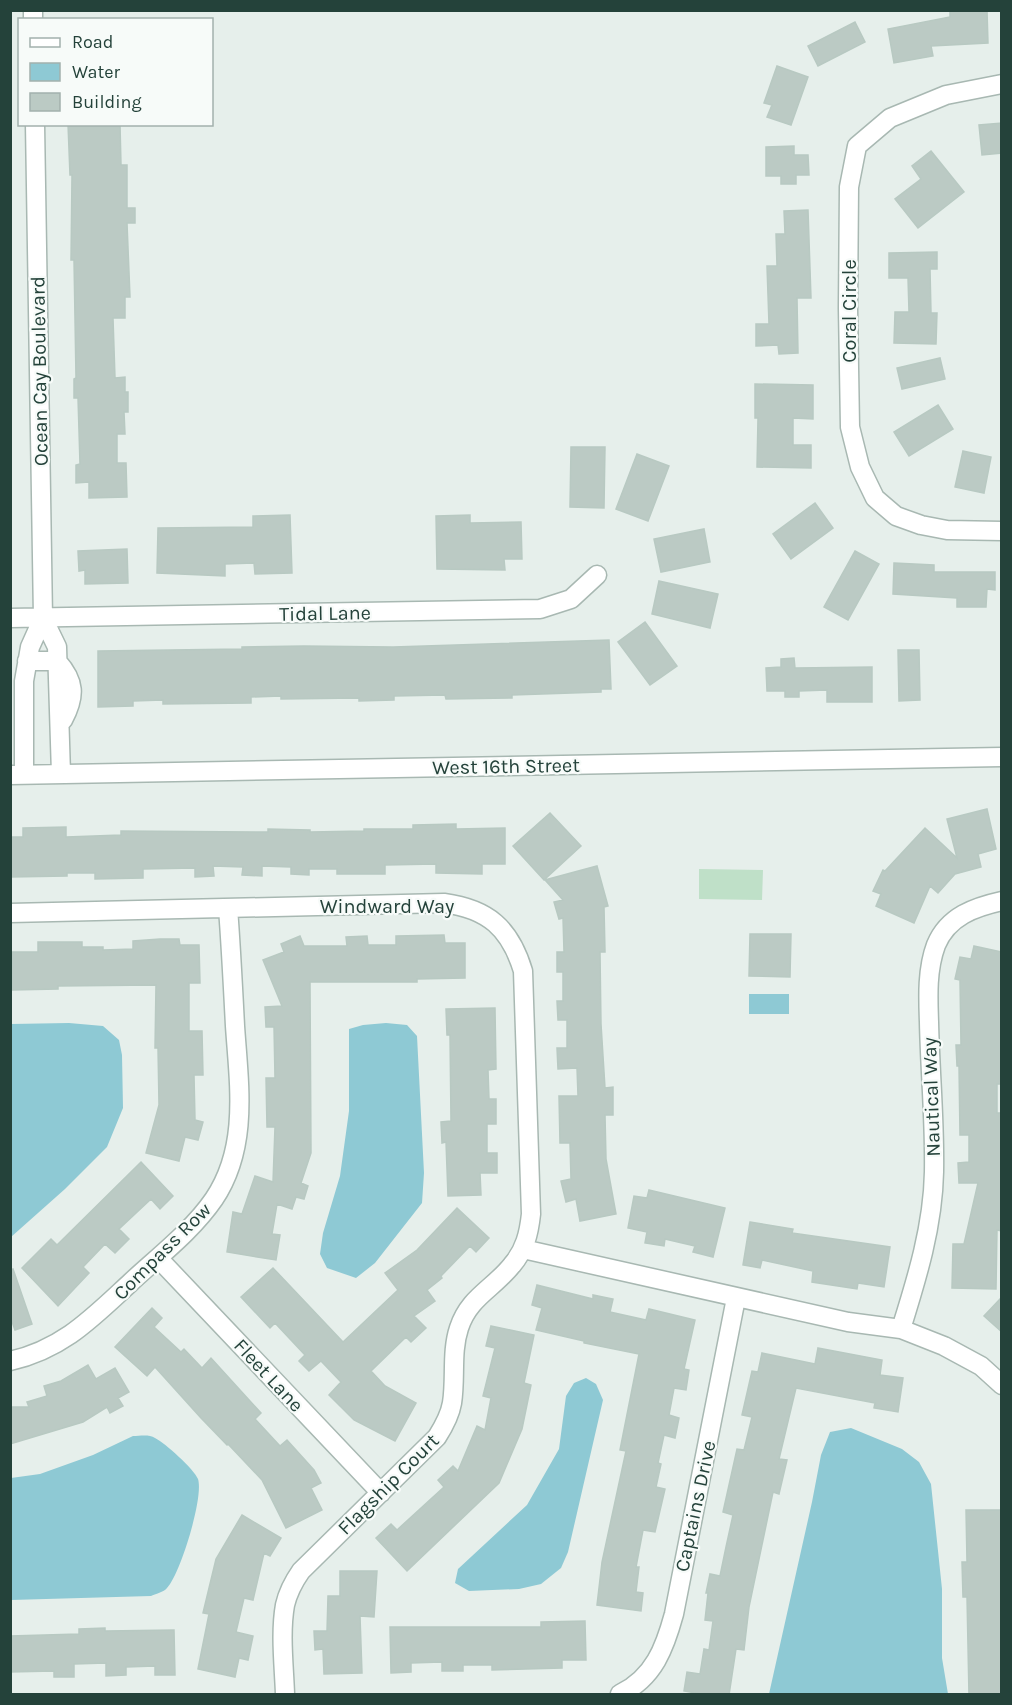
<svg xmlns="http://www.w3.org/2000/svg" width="1012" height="1705" font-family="Karla,sans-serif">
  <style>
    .green { fill: #bfe0c8 }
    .water { fill: #8ec9d4 }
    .building { fill: #bbcac4; stroke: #b8c9c2; stroke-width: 1.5 }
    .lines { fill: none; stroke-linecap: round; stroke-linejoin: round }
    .street-casing { stroke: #a8b8b2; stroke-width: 21 }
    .street { stroke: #fff; stroke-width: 18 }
    .labels { text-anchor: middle; stroke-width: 4.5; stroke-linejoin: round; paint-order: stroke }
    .street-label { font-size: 20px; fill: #24423a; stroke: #f7fbf9 }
  </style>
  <rect width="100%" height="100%" fill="#e6efeb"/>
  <path class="green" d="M699,869L763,870L762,900L699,899Z"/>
  <path class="water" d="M749,994H789V1014H749Z
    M69,1023L103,1026L119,1040L122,1055L123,1108L107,1147L65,1189L11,1237V1024Z
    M386,1023L407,1025L417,1036L424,1173L422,1203L375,1263L356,1278L327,1268L320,1254L323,1233L340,1176L349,1111V1029L363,1025Z
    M586,1378L596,1384L603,1400L568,1552L561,1568L541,1584L519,1589L469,1591L455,1583L458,1569L527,1505L559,1449L566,1396L574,1383Z
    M851,1428L902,1449L919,1462L931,1484L942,1589V1658L948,1694H769L812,1502L821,1455L830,1432Z
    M133,1436C140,1436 149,1434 155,1438C165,1443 194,1469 198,1479C204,1497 180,1575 167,1588C164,1592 155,1594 151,1596L11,1600V1478L40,1474L93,1455Z"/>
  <path class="building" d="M950,10H987L988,43L931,46L933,56L894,63L888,29L950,17Z
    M855,22L865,42L818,66L808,46Z
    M777,66L808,77L791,125L767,117L772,105L764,103Z
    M1002,123V153L982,155L979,125Z
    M68,124H120L121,165H127V208H135V223H127L130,297H125V318H113L115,378L125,377V392H128V412H124L125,434H117V463H126L127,497L89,498V482L76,483V465L80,464L78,398H74V379L76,378L74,260H71L72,175H70Z
    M794,146V155H808L809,175H796V184H781V176H766V147Z
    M931,151L964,192L918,228L895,199L921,179L912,166Z
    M808,210L811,298H797L798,353L779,354L778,345L756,346V324H769L767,266H777L776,234H785L784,211Z
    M937,252V269H930L931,313H937L936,344L894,343L895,312H909L908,278H889V253Z
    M940,358L945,379L902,389L897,368Z
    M755,384L813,385V419L793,418V445H811V468L757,467L758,418H755Z
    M938,405L953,429L909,456L894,432Z
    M571,447H605L604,508L570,507Z
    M963,451L991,457L984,493L955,487Z
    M637,454L669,466L648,521L616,509Z
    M815,503L833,528L791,559L773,534Z
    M290,515L292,573L255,574L254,563L225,564V576L157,573L158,528L253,527V516Z
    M470,515V523L521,522L522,559H504L505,570L437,569L436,516Z
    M704,529L710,562L661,572L654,539Z
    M127,549L128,583L85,584V570L79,571L78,551Z
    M855,551L879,564L848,620L824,607Z
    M894,563L934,565V572H995V590L987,589L986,607H957V598L893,594Z
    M659,581L718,594L710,628L652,614Z
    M645,622L677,666L650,685L618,642Z
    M609,640L611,689H601V692L512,695V698L446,699L445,695L394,696V700L359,701V698L281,699V696L251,697V703L163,704V700L133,701V706L98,707V651L242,649V647L304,646L393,647Z
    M898,650H919L920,700L899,701Z
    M794,658L795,668L872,667V702H827V690L799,691V697H785V691H767L766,668L781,667V659Z
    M987,809L996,849L978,854L981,867L955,874L938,893L930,886L914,923L876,906L881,894L873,891L883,870L885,871L925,828L957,858L947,819Z
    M550,813L581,846L544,880L513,846Z
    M456,824V829L505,828V864H482V874L436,873V864L385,865V874H337V869H309V875L291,874V867L262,866V876L242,875L243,867L213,866L214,876L195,877V868L143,869V878L95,879V873H67V876L10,877V837H23V828L66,827V837L121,835V831L268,832V829L310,830V832L364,831V829H413V825Z
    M597,866L608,906L604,907L605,952H600L601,1024L605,1088L613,1087V1115H605L606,1159L616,1214L580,1221L576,1199L566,1202L561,1181L571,1179L570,1143H560L559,1096H578L577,1068L558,1069L557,1048H567V1020H558L557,1001H563V972H557V952H564L563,918L559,919L554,902L563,900L545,880Z
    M750,934H791L790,977L749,976Z
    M444,935L445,943H465V978L417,979V982H310L311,1153L301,1183L308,1186L304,1199L296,1197L292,1209L277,1204L272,1234L280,1235L276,1260L227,1252L233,1212L242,1214L255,1176L273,1182L275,1127H267L266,1078H275L274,1027H266L265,1007L282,1006L263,960L284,952L281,944L300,936L304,946H347L346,937L367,936L368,945H396V936Z
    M160,939H179L180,945H199L200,983H189V1031H202L203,1075H194L195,1120L203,1122L198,1140L185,1137L179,1161L146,1153L159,1105L158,1048H155L156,985L58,986V989L12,990V952H38V942H82V947H103V950L133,949V941Z
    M974,946L1002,952V1084H997V1113H1002V1231L997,1230L996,1289L952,1288L953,1244H964L978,1183H959L958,1163L969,1162V1135H960L959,1066H957L956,1045H961L960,980L955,979L960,957L971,959Z
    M495,1008L496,1069L488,1070L489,1099H496V1124H487V1153H497V1173H480L481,1195L448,1196L446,1142L442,1143L441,1122L451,1121L450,1035H447L446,1009Z
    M141,1162L173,1196L160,1209L151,1199L119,1229L129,1239L115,1253L105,1244L83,1267L89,1273L58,1306L22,1268L51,1239L57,1245Z
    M649,1190L725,1208L713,1257L693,1252L695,1246L665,1239L664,1246L645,1243L647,1232L628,1228L634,1196L647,1198Z
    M457,1208L489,1238L476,1252L470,1246L441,1276L442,1278L427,1290L435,1301L414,1316L426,1328L411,1342L406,1337L371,1371L385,1386L416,1403L395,1441L354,1420L329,1395L341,1382L321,1361L309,1371L299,1361L305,1355L275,1323L270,1328L241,1297L273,1268L343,1342L398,1290L385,1273L417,1250Z
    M750,1222L793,1229L792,1233L890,1247L884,1287L858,1283L857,1289L812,1282L813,1271L762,1260L760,1268L743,1265Z
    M13,1269L32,1324L15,1330L10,1316V1270Z
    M537,1285L593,1299V1295L613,1299L610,1312L646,1320L649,1309L695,1320L684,1369L689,1370L686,1390L674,1388L669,1415L679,1418L675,1438L664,1435L658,1463L661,1464L656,1487L665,1489L655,1532L643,1530L636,1567H639L636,1592L643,1593L641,1611L597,1605L602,1562L626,1451L620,1450L639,1354L584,1343V1341L536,1330L542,1308L532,1305Z
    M1002,1297V1332L984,1316Z
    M152,1308L162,1318L154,1327L181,1352L184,1349L202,1368L211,1358L261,1413L255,1419L280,1446L287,1440L314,1470L321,1483L311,1488L322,1510L286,1528L262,1480L228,1444L227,1445L201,1418L155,1367L147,1376L115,1347Z
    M491,1326L534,1335L524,1383L531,1385L522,1429L499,1483L407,1571L376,1538L391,1524L397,1530L444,1487L438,1480L453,1466L458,1471L477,1426L485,1430L491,1398L483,1396L495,1348L486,1346Z
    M818,1348L882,1360L880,1375L903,1378L898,1412L874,1408L875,1403L796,1388L779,1459L787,1460L779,1494L773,1492L749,1607L744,1650L736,1649L729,1695H706L684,1691L687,1672L700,1674L704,1649L709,1650L713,1621L705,1620L708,1593H706L710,1574L720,1576L726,1547L733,1515L723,1512L737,1449L744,1450L752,1417L742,1415L752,1371L758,1372L762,1353L815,1364Z
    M88,1365L96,1379L115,1368L129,1392L118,1398L123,1406L110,1413L107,1407L83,1422L10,1444V1407H29L27,1402L47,1396L44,1386L61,1381Z
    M966,1510H1002V1695H969L967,1597H963L962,1562H967Z
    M242,1515L281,1538L270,1556L264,1553L253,1600L244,1598L236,1632L253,1636L248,1660L239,1658L235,1677L198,1669L209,1614L203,1613L216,1559Z
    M340,1571H377L374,1617L360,1616L362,1673L324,1674L323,1649L315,1650L314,1631H327L328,1596H340Z
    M585,1621L586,1660H562V1668L492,1670V1665H463V1671H442V1662L411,1663V1672L391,1673L390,1627H541V1622Z
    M105,1628V1631L174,1630L175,1675H155V1666L126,1667V1675L106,1676V1663L74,1664V1677H54V1671L10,1672V1636L79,1634V1629Z"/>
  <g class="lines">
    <g class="street-casing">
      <path id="street" d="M33,10V20
        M1002,84L946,95L890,118L857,146L849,187L848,308L850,427L860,467L875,498L896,516L921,525L947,530L1002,531
        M10,618L540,609L571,599L597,575
        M43,618L57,647L61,774
        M27,661H57C75,681 76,696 63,720
        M24,774V681L30,647L43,618L35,124
        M10,775L1002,757
        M10,913L444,903C488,909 510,928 523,971L531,1214C529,1233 525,1250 512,1265C493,1289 469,1297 459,1328C451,1352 456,1378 452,1403C450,1415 444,1426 437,1437L301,1571C294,1581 288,1592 285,1605C280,1633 284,1666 285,1694
        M523,1249L848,1322L901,1329L944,1346L981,1366L1002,1385
        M158,1258L381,1493
        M901,1329C917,1278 933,1226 934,1172C935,1122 930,1072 929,1022C928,996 927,969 936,945C948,916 975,907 1002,901
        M10,1361C63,1349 92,1318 131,1282C159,1256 192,1231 214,1199C249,1147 239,1085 235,1026C233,987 231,947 228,908
        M620,1694C654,1678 665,1647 674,1614L736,1298"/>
    </g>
    <use href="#street" class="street"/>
  </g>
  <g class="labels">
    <g class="street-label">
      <text transform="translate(849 311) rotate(-90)" y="7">Coral Circle</text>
      <text transform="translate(39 371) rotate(-91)" y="7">Ocean Cay Boulevard</text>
      <text transform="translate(325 613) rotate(-1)" y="7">Tidal Lane</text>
      <text transform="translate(506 766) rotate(-1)" y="7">West 16th Street</text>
      <text x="387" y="913">Windward Way</text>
      <text transform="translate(931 1097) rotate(-92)" y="7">Nautical Way</text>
      <text transform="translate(162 1251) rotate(-45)" y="7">Compass Row</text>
      <text transform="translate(269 1375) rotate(47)" y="7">Fleet Lane</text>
      <text transform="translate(388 1484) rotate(-45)" y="7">Flagship Court</text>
      <text transform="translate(695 1506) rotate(-78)" y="7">Captains Drive</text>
    </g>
  </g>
  <rect width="1012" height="1705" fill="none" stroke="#24423a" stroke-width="24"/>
  <rect x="18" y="18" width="195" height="108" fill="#f7fbf9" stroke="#a3b1ad" stroke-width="1.5"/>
  <rect x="30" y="38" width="30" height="9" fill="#ffffff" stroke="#a3b1ad" stroke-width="1.5"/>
  <text x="72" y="48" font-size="18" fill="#24423a">Road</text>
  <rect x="30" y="63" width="30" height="18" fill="#8ec9d4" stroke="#a3b1ad" stroke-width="1.5"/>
  <text x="72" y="78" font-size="18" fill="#24423a">Water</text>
  <rect x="30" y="93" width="30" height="18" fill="#bbcac4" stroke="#a3b1ad" stroke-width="1.5"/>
  <text x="72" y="108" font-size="18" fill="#24423a">Building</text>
</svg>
